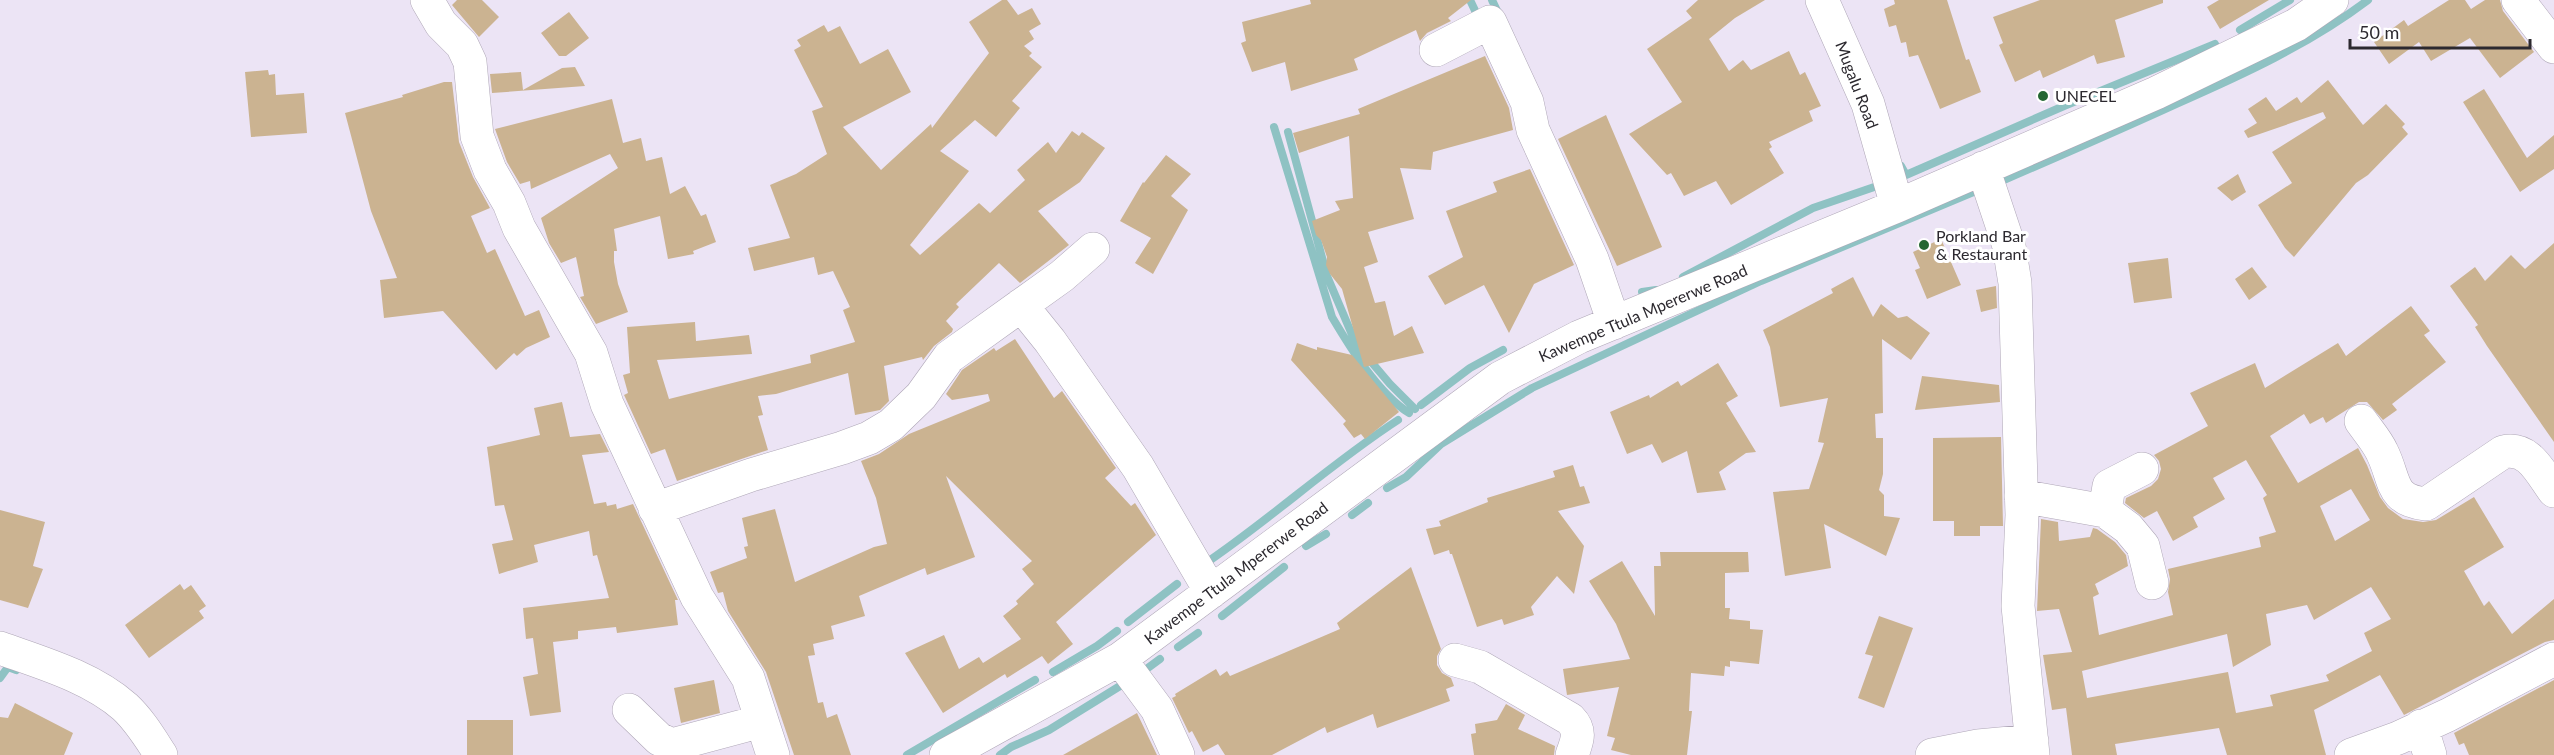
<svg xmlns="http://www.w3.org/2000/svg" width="2554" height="755" font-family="Lato,sans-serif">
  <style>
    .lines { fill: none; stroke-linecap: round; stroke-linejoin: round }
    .stream { stroke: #8ec2c3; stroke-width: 8 }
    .building { fill: #cbb391; fill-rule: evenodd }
    .minor-casing { stroke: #afa7b7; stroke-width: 34 }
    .minor { stroke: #fff; stroke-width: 33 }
    .poi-dot { fill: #246732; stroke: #fff; stroke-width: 2 }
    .labels { text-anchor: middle; stroke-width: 6; stroke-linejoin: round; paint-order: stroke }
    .street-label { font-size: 16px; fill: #2c292f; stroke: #fff }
    .poi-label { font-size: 16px; fill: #2c292f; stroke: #fff; text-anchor: start }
  </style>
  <rect width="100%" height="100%" fill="#ece4f5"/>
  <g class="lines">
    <path class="stream" d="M1470,0L1480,21
      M1492,0L1499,15
      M2240,30L2290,0
      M1274,127L1332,317C1351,349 1378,393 1409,413
      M1288,132L1327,276L1356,344L1390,384L1415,409
      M1901,166L1906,175L2064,106L2215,44
      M1997,183C2057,157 2117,131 2176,104C2242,75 2310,44 2368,0
      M1683,277L1813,208L1883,184
      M1642,292L1656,290
      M1421,405L1470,368L1503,350
      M1387,488L1406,477L1441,444L1532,388L1761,281L1983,188
      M1352,515L1368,503
      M1306,546L1326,534
      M1203,565C1270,520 1330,464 1398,420
      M1222,616L1284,567
      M1128,622L1177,584
      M1178,647L1198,633
      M1053,672L1097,646L1117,631
      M1141,673L1160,659
      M0,678L8,667L16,670
      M907,755L1035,680
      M1000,755L1011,747L1049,730L1120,686"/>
  </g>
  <path class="building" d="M457,0H482L499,17L479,37L452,5Z
    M1002,0H1007L1018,15L1032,8L1041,24L1029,31L1034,39L1024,46L1032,53L1029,56L1042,67L1012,101L1020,108L996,137L975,120L940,151L969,171L910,245L920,255L979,203L990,213L1025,180L1017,170L1048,142L1056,153L1072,131L1079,136L1082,132L1105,148L1080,182L1038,211L1069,245L1020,283L999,263L956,304L959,307L946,321L953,329L952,332L934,346L923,360L922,357L884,366L889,401L880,410L855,415L848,373L776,394L758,396L763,415L758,416L768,450L677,481L665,449L651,454L625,397L624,395L628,393L623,375L630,373L627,327L695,322L696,341L749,335L752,354L657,360L669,399L811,363L810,355L855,342L843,310L850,307L833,271L818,275L814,257L754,271L748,248L790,238L770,185L796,174L827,154L812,111L823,107L794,50L801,46L797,40L824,25L828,32L840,26L860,64L888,49L911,92L843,127L881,170L931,124L932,128L989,53L969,22Z
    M1310,0H1471L1448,18L1451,21L1427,33L1420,41L1416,30L1354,59L1358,70L1291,91L1285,62L1252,72L1241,43L1246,41L1242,22L1311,4Z
    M1698,0H1765L1735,18L1709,39L1729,71L1743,60L1751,70L1789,51L1800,75L1805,72L1821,106L1809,111L1813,121L1769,142L1772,147L1769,149L1784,173L1731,205L1716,181L1684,196L1671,173L1667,175L1629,134L1682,102L1647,49L1692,18L1686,11Z
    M1894,0H1947L1966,60L1969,59L1981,92L1940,109L1918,55L1909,57L1906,42L1901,43L1896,25L1889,27L1884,9L1895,4Z
    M2040,0H2163V3L2115,20L2125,57L2097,64L2094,55L2043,78L2040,70L2015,82L1999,45L2003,43L1993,17Z
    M2219,0H2269L2220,29L2207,7Z
    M2449,0H2465L2471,9L2485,0H2500L2503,11L2534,52L2500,78L2470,38L2431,61L2419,42L2389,64L2374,42L2404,20L2408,26Z
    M569,12L589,38L566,56H559L541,33Z
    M1485,56L1509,108L1513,130L1433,152L1431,170L1400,168L1414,219L1368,232L1378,262L1364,267L1375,303L1385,301L1394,336L1412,326L1424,353L1364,367L1342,289L1330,274L1326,265L1327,257L1321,240L1316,235L1312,221L1340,210L1335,201L1353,198L1349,136L1299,153L1293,133L1360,114L1358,109Z
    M575,67L585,86L492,93L490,74L521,72L523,90L562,68Z
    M268,70L269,75L275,74L276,95L304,93L307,133L251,137L245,72Z
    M2328,80L2363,125L2386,104L2405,124L2402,127L2408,134L2368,175L2356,183L2294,257L2285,248L2258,205L2292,183L2272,152L2326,118L2323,112L2248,138L2244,131L2257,123L2248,109L2266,97L2276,111L2297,97L2301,103Z
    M444,82H452L459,142L473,177L490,208L471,216L487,253L495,249L525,316L539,310L550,337L526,348L517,356L514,353L496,370L443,311L384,318L380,280L397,278L371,211L345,113L403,97L402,95Z
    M2484,89L2527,158L2554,135V169L2520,192L2463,102Z
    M612,99L623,143L641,138L646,161L662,157L670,194L685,186L701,216L706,214L716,242L693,251L694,254L668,259L660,216L614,229L617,251H614V262L618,284L628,312L596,324L580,297L584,296L576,257L561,263L549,243L541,218L618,168L610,154L531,189L530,181L520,184L507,162L495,129Z
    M1606,115L1662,247L1617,266L1558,139Z
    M1166,155L1191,174L1171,196L1188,210L1153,274L1135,263L1151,238L1120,221L1143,182L1144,183Z
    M1530,169L1574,265L1534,284L1509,333L1484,285L1445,305L1428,276L1463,257L1446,211L1497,192L1493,182Z
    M2238,174L2246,192L2232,201L2217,188Z
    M1941,239L1961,285L1927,299L1915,270L1920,268L1913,252Z
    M2554,243V442L2487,346L2475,327L2478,325L2450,286L2475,267L2485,281L2511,255L2525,269Z
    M2168,258L2172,298L2134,303L2128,263Z
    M2252,267L2267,287L2249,300L2235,279Z
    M1853,277L1873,317L1881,304L1898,318L1907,316L1930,333L1911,360L1882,339L1883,413L1875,414L1876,438H1883V474L1879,490L1884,495V516L1900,518L1886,556L1824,524L1831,568L1785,576L1773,492L1809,489L1824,443L1818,442L1828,398L1780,407L1770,347L1763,330L1833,293L1831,289Z
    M1996,286L1997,308L1981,312L1976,290Z
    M2411,306L2430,331L2424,335L2446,362L2392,404L2397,410L2383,420L2367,402H2359L2326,423L2323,417L2310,424L2304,414L2270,436L2298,483L2358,448L2367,465L2380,497L2388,508L2403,519L2423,522L2436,520L2474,497L2504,547L2464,571L2484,606L2489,601L2512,634L2554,599V640L2545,642L2404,715L2380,675L2314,710L2326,755H2227L2219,728L2115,744L2117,755H2072L2066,708L2052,710L2043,655L2072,652L2059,609L2037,611L2041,519L2058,522L2059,541L2090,537L2093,528L2097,529L2115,542L2126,555L2128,566L2095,584L2099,594L2093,597L2099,635L2173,615L2168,592L2170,579L2168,569L2261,547L2259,537L2276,532L2263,498L2267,495L2246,460L2213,478L2225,499L2193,517L2198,527L2173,541L2157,511L2144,518L2125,503L2126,498L2151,486L2158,479L2161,469L2159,461L2154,455L2208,426L2190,393L2255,363L2265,388L2338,343L2346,356ZM2351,489L2370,520L2335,541L2320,506ZM2371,587L2391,619L2364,633L2372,651L2326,675L2329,681L2270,695L2273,706L2236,713L2228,672L2087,698L2082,671L2227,634L2233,667L2271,645L2266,614L2307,605L2314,620Z
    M1015,339L1054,398L1062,391L1116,468L1105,478L1131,506L1135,503L1156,535L1056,622L1073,644L1048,664L1042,656L1007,678L1005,674L943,713L905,653L944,635L959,669L979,657L983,663L1021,639L1003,616L1018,604L1016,601L1034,584L1022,569L1032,561L946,476L975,557L927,575L925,568L859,596L865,616L831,626L834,639L813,644L815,655L808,656L818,703L823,702L827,718L837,714L851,755H794L766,672L728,611L723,592L718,593L710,572L747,558L744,547L748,546L742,518L775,509L795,582L874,547L887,544L876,498L861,461L879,454L909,434L990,401L988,394L952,400L946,394L962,370L994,348L996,351Z
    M1297,343L1317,350V347L1352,355L1399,412L1365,439L1361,434L1354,438L1343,424L1346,421L1291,360Z
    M1718,363L1738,396L1726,403L1756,452L1746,453L1719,472L1726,490L1697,493L1687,451L1662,463L1652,444L1627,454L1610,412L1649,395L1650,398L1678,381L1681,386Z
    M1922,376L1999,385L2000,402L1915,410Z
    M562,402L570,437L600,434L609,452L582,455L594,504L606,502L607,506L616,504L617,509L633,504L678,600H675L678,625L617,633L616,627L578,631V639L553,642L561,712L530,716L523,677L538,674L533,638L526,639L523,608L609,598L597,555L593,556L589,531L534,545L538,562L499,574L492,544L513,540L504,505L495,506L487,447L540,435L534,408Z
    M2001,437L2003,526H1980V536H1954V521H1933V438Z
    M1573,465L1580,487L1584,486L1590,503L1558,511L1584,546L1574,594L1557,576L1531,607L1534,615L1504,625L1502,619L1477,627L1452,554H1450L1449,550L1434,555L1426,529L1441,526L1439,521L1488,502L1487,498L1555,477L1553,471Z
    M0,510L45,522L33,566L43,569L28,608L0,600Z
    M1660,552H1748L1749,572L1725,573V608H1730L1729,619L1750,621V629L1763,630L1759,664L1730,661V667L1725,666L1724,676L1691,673L1689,711H1692L1687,755H1631L1611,750L1615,738L1607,736L1619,687L1567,695L1563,669L1630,659L1616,624L1589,581L1622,561L1655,616L1654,566H1661Z
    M1411,567L1441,649L1437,656V665L1442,673L1451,678L1454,686L1446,689L1450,701L1377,728L1373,714L1327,733L1325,727L1272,755H1225L1218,744L1203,752L1192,731L1189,733L1172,698L1176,696L1175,694L1216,669L1220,676L1227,671L1230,676L1340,629L1337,623Z
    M180,584L184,590L191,585L206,606L199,611L204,618L149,658L125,625Z
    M1879,616L1913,628L1884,708L1858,698L1873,656L1865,654Z
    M714,680L720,713L681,723L674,688Z
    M2554,680V755H2469L2464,743L2459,745L2454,733Z
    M15,703L73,733L64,755H0V717L8,718Z
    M1506,704L1525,715L1518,729L1555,746L1554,755H1474L1471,734L1476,733L1475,724L1497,720Z
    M1137,713L1157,755H1063L1109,729Z
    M467,720H513V755H467Z"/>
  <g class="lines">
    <g class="minor-casing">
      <path id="minor" d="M427,0L441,24L462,45L470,62L477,136L490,170L509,203L519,228L591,353L607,404L697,597L748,678L773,755
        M1822,0L1868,104L1897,206
        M2518,0L2554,47
        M1436,50L1490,22L1527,102L1533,130L1592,259L1614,323
        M1983,168L2009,246L2015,283L2022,515L2018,606L2033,755
        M1021,305L1050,341L1138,467L1211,592
        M2361,421C2368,431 2377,441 2382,452C2396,480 2389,500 2426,504L2503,452C2529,446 2540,472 2554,491
        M2021,496L2105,511L2128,528L2143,546L2152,583
        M655,509L751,475L842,448L869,438L891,425L921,396L949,357L1062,276L1093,249
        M2105,511L2109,486L2142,469
        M0,648C42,663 91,677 125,707C140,721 150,738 161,755
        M1120,659L1157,709L1178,755
        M1455,660L1480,667L1570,719C1582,731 1577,741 1572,755
        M629,710L659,739L672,745L762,721
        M2421,726L2430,755
        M946,755L1120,659L1500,378L1579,337L1897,206L2156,93L2296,25L2332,0
        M1932,755L1978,746L2032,741
        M2351,755L2398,738L2448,715L2554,659"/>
    </g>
    <use href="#minor" class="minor"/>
  </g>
  <g class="poi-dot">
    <circle cx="2043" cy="96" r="6"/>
    <circle cx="1924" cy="245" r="6"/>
  </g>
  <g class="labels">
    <g class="street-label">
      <text transform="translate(1857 85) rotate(69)" y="6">Mugalu Road</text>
      <text transform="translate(1643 313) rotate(-23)" y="6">Kawempe Ttula Mpererwe Road</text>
      <text transform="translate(1236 573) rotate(-37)" y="6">Kawempe Ttula Mpererwe Road</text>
    </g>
    <g class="poi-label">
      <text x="2055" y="102">UNECEL</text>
      <text x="1936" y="242">Porkland Bar<tspan x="1936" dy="18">&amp; Restaurant</tspan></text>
    </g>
  </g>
  <path d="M2350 39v9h180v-9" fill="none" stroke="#2c292f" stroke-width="3"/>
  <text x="2359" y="39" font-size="18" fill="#2c292f" stroke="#ffffff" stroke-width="4.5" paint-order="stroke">50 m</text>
</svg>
